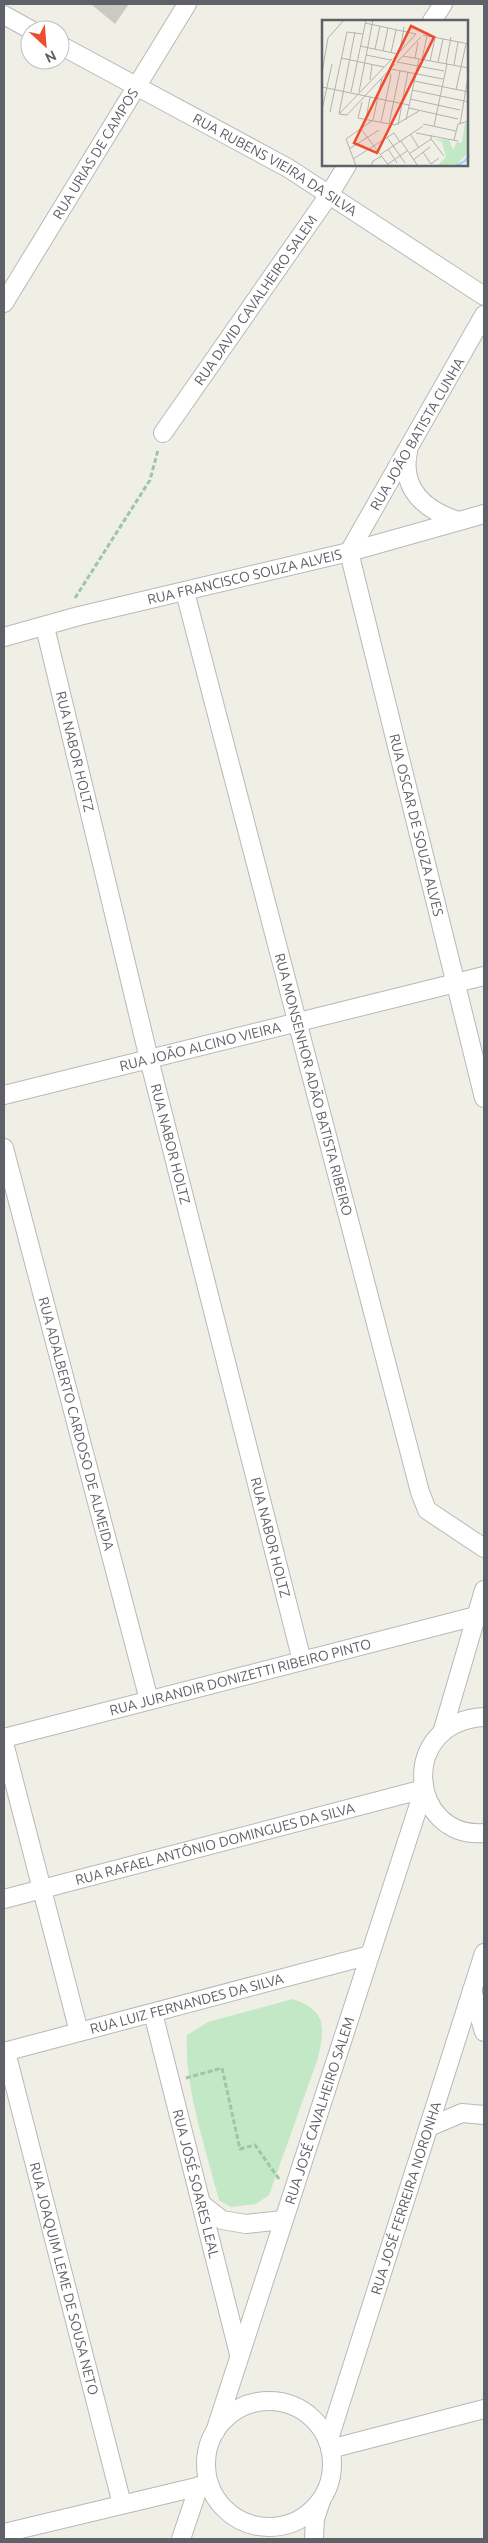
<svg xmlns="http://www.w3.org/2000/svg" width="488" height="2543" font-family="Ubuntu,sans-serif">
  <style>
    .park { fill: #c2e8c5 }
    .building { fill: #ccc9c3 }
    .lines { fill: none; stroke-linecap: round; stroke-linejoin: round }
    .street-casing { stroke: #b7b8bd; stroke-width: 20 }
    .path { stroke: #9ac7aa; stroke-width: 3; stroke-dasharray: 5 2.5; stroke-linecap: butt }
    .street { stroke: #fff; stroke-width: 18 }
    .labels { text-anchor: middle; stroke-width: 5; stroke-linejoin: round; paint-order: stroke }
    .street-label { font-size: 14px; fill: #5e6167; stroke: #fff }
    .inset-river { fill: none; stroke: #a8d3ff; stroke-width: 2.5 }
    .inset-road { fill: none; stroke: #b2b2af; stroke-width: 1 }
    .view { fill: #ef4b2d; fill-opacity: 0.15; stroke: #ef4b2d; stroke-width: 2.5 }
    .inset-edge { fill: none; stroke: #5e6167; stroke-width: 2.5 }
  </style>
  <rect width="100%" height="100%" fill="#f0efe6"/>
  <path class="park" d="M293,1999C327,2011 325,2027 318,2058L269,2195L256,2204L231,2207L219,2200C206,2149 184,2088 187,2035L208,2022Z"/>
  <path class="building" d="M91,4H129L115,24Z"/>
  <g class="lines">
    <g class="street-casing">
      <g id="street">
        <path d="M4,15L31,30"/>
        <path d="M432,21L443,4"/>
        <path id="s1" d="M60,45L288,168L484,296"/>
        <path id="s2" d="M4,303L187,4"/>
        <path id="s3" d="M484,315L349,552L484,1098"/>
        <path id="s4" d="M163,433L329,195L347,165"/>
        <path d="M408,452C400,489 425,510 458,521"/>
        <path id="s5" d="M185,592L420,1492L427,1510L484,1548"/>
        <path id="s6" d="M45,627L149,1059L302,1661"/>
        <path id="s7" d="M4,637L79,616L349,552L484,514"/>
        <path id="s8" d="M4,1095L484,976"/>
        <path id="s9" d="M4,1148L149,1700"/>
        <path d="M484,1717C397,1722 409,1839 484,1833"/>
        <path d="M442,1733L484,1590"/>
        <path id="s10" d="M4,1738L476,1616"/>
        <path d="M4,1743L79,2032"/>
        <path id="s11" d="M4,1899L424,1789"/>
        <path d="M472,1990L484,2032"/>
        <path id="s12" d="M153,2013L239,2354"/>
        <path id="s13" d="M4,2052L370,1955"/>
        <path id="s14" d="M6,2052L122,2504"/>
        <path d="M429,2127L462,2113L484,2115"/>
        <path d="M203,2205L222,2220L246,2224L283,2220"/>
        <circle cx="269" cy="2464" r="63"/>
        <path id="s15" d="M215,2432L424,1789"/>
        <path id="s16" d="M328,2442L484,1953"/>
        <path d="M330,2449L484,2409"/>
        <path d="M4,2533L209,2484"/>
        <path d="M181,2539L199,2486"/>
        <path d="M314,2539L315,2519L321,2501"/>
      </g>
    </g>
    <path class="path" d="M75,598L150,480L158,450
      M186,2078L222,2068L240,2149L255,2145L279,2179"/>
    <use href="#street" class="street"/>
  </g>
  <g class="labels">
    <g class="street-label">
      <text dy="5" stroke="none"><textPath href="#s2" startOffset="175">RUA URIAS DE CAMPOS</textPath></text>
      <text dy="5" stroke="none"><textPath href="#s1" startOffset="246">RUA RUBENS VIEIRA DA SILVA</textPath></text>
      <text dy="5" stroke="none"><textPath href="#s4" startOffset="162">RUA DAVID CAVALHEIRO SALEM</textPath></text>
      <text transform="translate(417 434) rotate(-60)" y="5">RUA JOÃO BATISTA CUNHA</text>
      <text dy="5" stroke="none"><textPath href="#s7" startOffset="248">RUA FRANCISCO SOUZA ALVEIS</textPath></text>
      <text dy="5" stroke="none"><textPath href="#s6" startOffset="128">RUA NABOR HOLTZ</textPath></text>
      <text dy="5" stroke="none"><textPath href="#s3" startOffset="554">RUA OSCAR DE SOUZA ALVES</textPath></text>
      <text dy="5" stroke="none"><textPath href="#s8" startOffset="202">RUA JOÃO ALCINO VIEIRA</textPath></text>
      <text dy="5" stroke="none"><textPath href="#s5" startOffset="509">RUA MONSENHOR ADÃO BATISTA RIBEIRO</textPath></text>
      <text dy="5" stroke="none"><textPath href="#s6" startOffset="532">RUA NABOR HOLTZ</textPath></text>
      <text dy="5" stroke="none"><textPath href="#s9" startOffset="285">RUA ADALBERTO CARDOSO DE ALMEIDA</textPath></text>
      <text dy="5" stroke="none"><textPath href="#s6" startOffset="938">RUA NABOR HOLTZ</textPath></text>
      <text dy="5" stroke="none"><textPath href="#s10" startOffset="244">RUA JURANDIR DONIZETTI RIBEIRO PINTO</textPath></text>
      <text dy="5" stroke="none"><textPath href="#s11" startOffset="218">RUA RAFAEL ANTÔNIO DOMINGUES DA SILVA</textPath></text>
      <text dy="5" stroke="none"><textPath href="#s13" startOffset="189">RUA LUIZ FERNANDES DA SILVA</textPath></text>
      <text dy="5" stroke="none"><textPath href="#s15" startOffset="338">RUA JOSÉ CAVALHEIRO SALEM</textPath></text>
      <text dy="5" stroke="none"><textPath href="#s12" startOffset="176">RUA JOSÉ SOARES LEAL</textPath></text>
      <text dy="5" stroke="none"><textPath href="#s16" startOffset="256">RUA JOSÉ FERREIRA NORONHA</textPath></text>
      <text dy="5" stroke="none"><textPath href="#s14" startOffset="234">RUA JOAQUIM LEME DE SOUSA NETO</textPath></text>
    </g>
  </g>
  <g transform="translate(322 20)">
    <rect width="146" height="146" fill="#f0efe6"/>
    <path d="M143,103H146V133L135,144L115,146L124,137L120,122L112,119L127,120L131,130L135,122L140,123Z" fill="#c2e8c5"/>
    <path class="inset-river" d="M133,146L143,141L147,135"/>
    <path class="inset-road" d="M43,3L94,14M101,15L147,24M38,26L76,34M53,29L58,6M78,30L82,7M61,31L66,8M69,33L74,10M44,35L69,40M81,36L147,48M19,38L62,47M93,38L96,22M71,39L94,14M100,39L105,16M108,41L113,18M75,42L122,51M75,42L99,17M116,42L121,19M124,44L129,17M132,45L136,22M69,49L121,59M0,53L6,18L22,0M48,60L50,45M92,61L147,72M0,67L87,85M90,70L147,82M134,70L144,24M29,72L44,0M37,72L51,0M88,79L138,90M40,82L36,98L73,105L97,91M87,88L136,99M0,90L10,44M8,92L25,12L41,14M18,93L70,39M17,94L33,12M17,94L25,95L73,44M44,99L48,77M84,100L97,39M59,102L69,56L67,51M67,104L78,51M101,104L134,111M138,104L147,51M76,105L86,52M112,106L125,44M39,109L67,146M94,113L136,121M89,115L97,128M65,117L83,143M109,119L122,136M132,120L136,104L147,101M79,121L96,146M27,129L57,110M66,129L75,143M101,132L109,144L117,138M59,134L101,106M87,134L109,119V115M31,139L72,113L78,122M91,140L108,127M66,144L85,131M34,146L24,119L51,100L60,58M49,146L51,141L60,136"/>
    <path class="view" d="M89,6L112,17L55,133L32,123Z"/>
    <rect width="146" height="146" class="inset-edge"/>
  </g>
  <rect width="488" height="2543" fill="none" stroke="#5e6167" stroke-width="10"/>
  <g transform="translate(45 45) rotate(154)"><circle r="24" fill="#ffffff" stroke="#bfc0c2"/>
  <path d="M0-4L9 19L0 12L-9 19Z" fill="#ef4b2d"/>
  <text y="-8" font-size="14" font-weight="bold" text-anchor="middle" fill="#5e6167">N</text>
  </g>
</svg>
